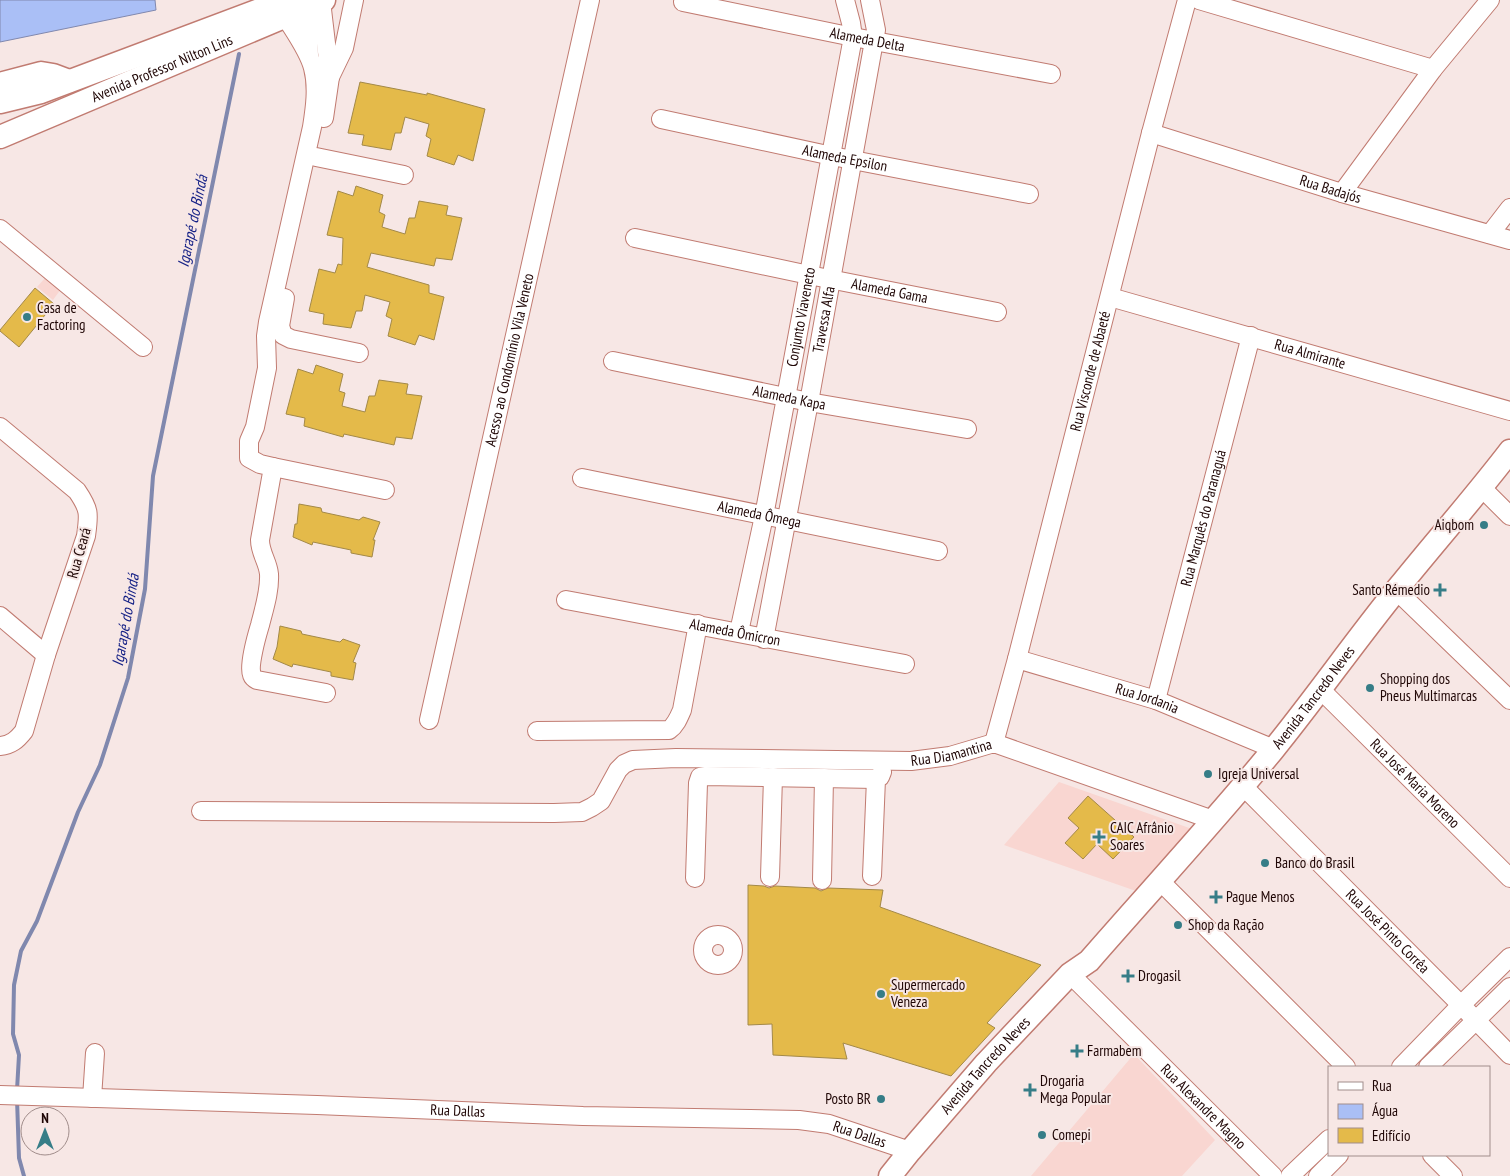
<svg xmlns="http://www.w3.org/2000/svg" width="1510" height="1176" font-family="'PT Sans Narrow',sans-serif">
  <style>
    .built { fill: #f9d6d1 }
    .water { fill: #aabff6; stroke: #8088ae }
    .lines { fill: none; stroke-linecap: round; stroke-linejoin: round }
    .stream { stroke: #8088ae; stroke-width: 4 }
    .building { fill: #e4ba4a; stroke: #a38948 }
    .minor-casing { stroke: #c17b71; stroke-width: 20 }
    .major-casing { stroke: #c17b71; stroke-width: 25 }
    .minor { stroke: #fff; stroke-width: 18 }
    .major { stroke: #fff; stroke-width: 22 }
    .poi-dot { fill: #367d87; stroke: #f7e7e5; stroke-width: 2 }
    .labels { text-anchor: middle; stroke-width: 4; stroke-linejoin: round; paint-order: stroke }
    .street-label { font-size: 15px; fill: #1f0605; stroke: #f7e7e5 }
    .poi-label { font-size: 15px; fill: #1f0605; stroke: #f7e7e5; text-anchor: start }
    .water-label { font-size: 16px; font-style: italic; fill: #131f85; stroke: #f7e7e5 }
  </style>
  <rect width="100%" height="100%" fill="#f7e7e5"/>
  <path class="built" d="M46,277L61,289L53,300L37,287Z
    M1059,782L1195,830L1136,891L1004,845Z
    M1134,1054L1215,1140L1182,1176H1031Z"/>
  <path class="water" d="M0,0H155L156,10L0,42Z"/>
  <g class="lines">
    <path class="stream" d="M17,1090L19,1055L13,1034L14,985L21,951L37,921L78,812L100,765L128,678L145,589L153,476L239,54
      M17,1099L19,1158L24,1176"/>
  </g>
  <path class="building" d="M360,82L427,95V93L485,109L473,161L458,155L454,165L427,156L431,139L426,136L429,124L405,117L401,133H395L391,150L362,145L364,135L348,133Z
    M356,186L383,195L379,212L385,215L382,227L405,234L409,218H415L419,201L448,206L446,215L462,218L452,260L436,258L434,266L371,253L367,267L429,285V293L444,297L434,340L419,335L415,345L388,336L392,319L386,316L390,302L365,295L362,311H356L351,328L323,324L324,314L309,311L319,269L335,273L338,264L342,265L343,238L327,235L338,191L353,196Z
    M35,288L54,304L19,347L0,331V330Z
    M316,365L343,374L339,391L345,393L342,406L365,412L369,396H375L379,380L408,384L406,394L422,396L412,439L396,437L394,445L344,434L343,437L304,426L305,418L286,414L298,369L313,374Z
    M299,504L321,508L322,512L359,520L363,517L380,522L373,540H375L372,557L351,553V550L327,545L313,542L312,545L293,537L295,524H297Z
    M280,626L301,631L302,634L340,642L343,639L360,645L353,662L356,663L353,680L331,676V672L293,664L292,667L273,659L277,647Z
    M1088,796L1134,837L1113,859L1097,844L1083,859L1065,843L1079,828L1068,818Z
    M748,885L764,886L769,888L775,886L815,888L821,891L828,888L883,890L880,907L1041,965L987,1023L995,1028L951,1076L843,1043L847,1059L773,1055L772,1024L748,1025Z"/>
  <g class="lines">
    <g class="minor-casing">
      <g id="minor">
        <path d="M1199,0L1433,69"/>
        <path d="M321,1L330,77L324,118"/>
        <path id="s1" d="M683,2L853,37L1051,74"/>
        <path d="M307,8L309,55"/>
        <path d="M285,16C294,31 309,51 313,68C318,87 315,108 312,127L268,322L266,336L267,368L255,427L249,441V458L260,464L273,467L260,540C260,553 268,562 269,574C270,591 264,609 260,625C257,635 248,666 252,675C253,678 255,679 257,680L326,693"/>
        <path d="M330,77L344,48L354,0"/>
        <path id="s2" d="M661,119L832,156L1029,194"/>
        <path id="s3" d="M1151,133L1342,193L1510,240"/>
        <path d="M316,157L404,175"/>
        <path d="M1342,193L1433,69L1490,0"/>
        <path d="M0,229L143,347"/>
        <path d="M1490,234L1510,208"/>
        <path id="s4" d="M635,238L809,275L997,312"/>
        <path id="s5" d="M1110,297L1510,411"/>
        <path d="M285,298L280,326L283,335L291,339L359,353"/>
        <path id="s6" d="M613,361L809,402L967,429"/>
        <path d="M0,427L77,491C90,510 89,514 86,536L46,655L24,731C17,740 11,745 0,746"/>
        <path d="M273,467L385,490"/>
        <path id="s7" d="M582,478L938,551"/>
        <path d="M1482,488L1510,516"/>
        <path d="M1396,590L1510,700"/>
        <path id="s8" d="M566,600C679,621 792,644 905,664"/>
        <path d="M0,616L46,655"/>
        <path id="s9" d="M739,632L764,516L853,37L851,23L845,0"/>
        <path id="s10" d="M764,639L809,402L874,41L876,30L870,0"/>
        <path id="s11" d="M1017,659L1156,700L1274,749"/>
        <path id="s12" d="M1320,689L1510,878"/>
        <path id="s13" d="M1156,700L1251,336"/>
        <path id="s14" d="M429,720L590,0"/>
        <path d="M537,731L669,730C676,725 679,717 682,710L698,624"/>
        <path id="s15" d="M994,743L1017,659L1151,133L1187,0"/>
        <path id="s16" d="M1243,786L1461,1005L1510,1055"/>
        <path id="s17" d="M201,811L554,813L582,812L592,807L601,801L618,770L624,764L633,760L676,758L911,761L950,756L994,743L1213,820"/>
        <path d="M872,876L876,779L880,777L882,772"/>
        <path d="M770,877L773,777"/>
        <path d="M695,878L698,783L700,777L706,776L876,779"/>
        <path d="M822,880L824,778"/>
        <path d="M1159,880L1346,1067"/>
        <circle cx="718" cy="950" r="15"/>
        <path id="s18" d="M1070,974L1273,1176"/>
        <path d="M1401,1067L1461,1005L1510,957"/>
        <path d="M1428,1067L1510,987"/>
        <path id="s19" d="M0,1095L317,1105L583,1116L799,1120L829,1124L910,1151"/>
        <path d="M92,1098L95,1053"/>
        <path d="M1432,1155L1453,1176"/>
        <path d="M1290,1176L1329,1139"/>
        <path d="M1318,1176L1339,1155"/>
      </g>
    </g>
    <g class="major-casing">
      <g id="major">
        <path d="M0,84L41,73L53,75L69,81"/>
        <path d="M0,102L41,92L286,0"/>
        <path id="s20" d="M0,137L324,0"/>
        <path id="s21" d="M890,1176L910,1151L986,1063L1070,974L1089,961C1150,891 1214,822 1273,750C1316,697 1355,641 1398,588C1435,542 1474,498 1510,451"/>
      </g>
    </g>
    <use href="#minor" class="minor"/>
    <use href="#major" class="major"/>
  </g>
  <g class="poi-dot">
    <circle cx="27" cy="317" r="5"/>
    <circle cx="1484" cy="525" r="5"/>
    <path d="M1437.5 582.5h5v5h5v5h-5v5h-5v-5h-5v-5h5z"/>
    <circle cx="1370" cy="688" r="5"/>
    <circle cx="1208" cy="774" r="5"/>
    <path d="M1096.5 829.5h5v5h5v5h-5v5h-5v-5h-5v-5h5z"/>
    <circle cx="1265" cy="863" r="5"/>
    <path d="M1213.5 889.5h5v5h5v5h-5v5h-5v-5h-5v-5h5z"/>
    <circle cx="1178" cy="925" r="5"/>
    <path d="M1125.5 968.5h5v5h5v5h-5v5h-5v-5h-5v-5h5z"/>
    <circle cx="881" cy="994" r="5"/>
    <path d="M1074.5 1043.5h5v5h5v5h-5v5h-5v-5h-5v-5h5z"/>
    <path d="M1027.5 1082.5h5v5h5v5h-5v5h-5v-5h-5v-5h5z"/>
    <circle cx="881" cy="1099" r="5"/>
    <circle cx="1042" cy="1135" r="5"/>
  </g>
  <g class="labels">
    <g class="street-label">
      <text dy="5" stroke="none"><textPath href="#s1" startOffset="188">Alameda Delta</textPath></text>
      <text dy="5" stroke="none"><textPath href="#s20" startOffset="176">Avenida Professor Nilton Lins</textPath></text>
      <text dy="5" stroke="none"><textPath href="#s2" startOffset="188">Alameda Epsilon</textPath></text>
      <text dy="5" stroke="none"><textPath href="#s3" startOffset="188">Rua Badajós</textPath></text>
      <text dy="5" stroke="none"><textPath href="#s4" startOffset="260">Alameda Gama</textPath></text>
      <text dy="5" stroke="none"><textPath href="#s9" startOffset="321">Conjunto Viaveneto</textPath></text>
      <text dy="5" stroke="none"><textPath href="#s10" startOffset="325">Travessa Alfa</textPath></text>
      <text dy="5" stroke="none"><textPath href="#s5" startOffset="208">Rua Almirante</textPath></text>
      <text dy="5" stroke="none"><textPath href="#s14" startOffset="369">Acesso ao Condomínio Vila Veneto</textPath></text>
      <text dy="5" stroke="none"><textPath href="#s15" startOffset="384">Rua Visconde de Abaeté</textPath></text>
      <text dy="5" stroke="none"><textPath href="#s6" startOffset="180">Alameda Kapa</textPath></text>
      <text dy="5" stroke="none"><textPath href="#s7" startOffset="181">Alameda Ômega</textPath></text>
      <text dy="5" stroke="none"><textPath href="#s13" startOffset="188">Rua Marquês do Paranaguá</textPath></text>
      <text transform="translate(79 553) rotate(-74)" y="5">Rua Ceará</text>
      <text dy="5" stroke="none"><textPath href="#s8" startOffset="172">Alameda Ômicron</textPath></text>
      <text dy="5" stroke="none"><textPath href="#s21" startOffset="640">Avenida Tancredo Neves</textPath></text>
      <text dy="5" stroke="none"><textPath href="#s11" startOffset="136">Rua Jordania</textPath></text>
      <text dy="5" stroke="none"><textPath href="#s17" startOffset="776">Rua Diamantina</textPath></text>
      <text dy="5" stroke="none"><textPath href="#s12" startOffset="134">Rua José Maria Moreno</textPath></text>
      <text dy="5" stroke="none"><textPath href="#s16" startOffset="205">Rua José Pinto Corrêa</textPath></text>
      <text dy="5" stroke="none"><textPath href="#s21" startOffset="146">Avenida Tancredo Neves</textPath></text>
      <text dy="5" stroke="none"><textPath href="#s18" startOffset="188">Rua Alexandre Magno</textPath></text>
      <text dy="5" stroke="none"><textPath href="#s19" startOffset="458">Rua Dallas</textPath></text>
      <text dy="5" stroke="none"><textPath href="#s19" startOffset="862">Rua Dallas</textPath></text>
    </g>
    <g class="poi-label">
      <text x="37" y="313">Casa de<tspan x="37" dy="17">Factoring</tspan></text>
      <text x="1474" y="530" text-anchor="end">Aiqbom</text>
      <text x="1430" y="595" text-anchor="end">Santo Rémedio</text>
      <text x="1380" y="684">Shopping dos<tspan x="1380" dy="17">Pneus Multimarcas</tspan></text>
      <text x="1218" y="779">Igreja Universal</text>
      <text x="1110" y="833">CAIC Afrânio<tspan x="1110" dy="17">Soares</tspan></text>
      <text x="1275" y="868">Banco do Brasil</text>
      <text x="1226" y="902">Pague Menos</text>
      <text x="1188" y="930">Shop da Ração</text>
      <text x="1138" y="981">Drogasil</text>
      <text x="891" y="990">Supermercado<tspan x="891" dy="17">Veneza</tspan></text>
      <text x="1087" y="1056">Farmabem</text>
      <text x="1040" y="1086">Drogaria<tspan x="1040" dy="17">Mega Popular</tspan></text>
      <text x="871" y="1104" text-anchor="end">Posto BR</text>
      <text x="1052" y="1140">Comepi</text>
    </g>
    <g class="water-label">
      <text transform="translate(192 221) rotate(-78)" y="6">Igarapé do Bindá</text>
      <text transform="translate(125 620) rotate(-80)" y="6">Igarapé do Bindá</text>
    </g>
  </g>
  <rect x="1328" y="1066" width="162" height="90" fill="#f7e7e5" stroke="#a18d8b"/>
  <rect x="1338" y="1082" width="25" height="8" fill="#ffffff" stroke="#a18d8b"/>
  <text x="1372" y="1091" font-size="15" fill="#1f0605">Rua</text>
  <rect x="1338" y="1104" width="25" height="15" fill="#aabff6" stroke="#a18d8b"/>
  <text x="1372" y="1116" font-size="15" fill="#1f0605">Água</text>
  <rect x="1338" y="1128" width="25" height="15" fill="#e4ba4a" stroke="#a18d8b"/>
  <text x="1372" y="1141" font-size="15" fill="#1f0605">Edifício</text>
  <g transform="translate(45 1131)"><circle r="24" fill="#f7e7e5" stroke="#a18d8b"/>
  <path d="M0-4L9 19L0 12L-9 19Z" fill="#367d87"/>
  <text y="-8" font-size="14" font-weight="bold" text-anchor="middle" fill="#1f0605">N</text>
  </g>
</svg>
